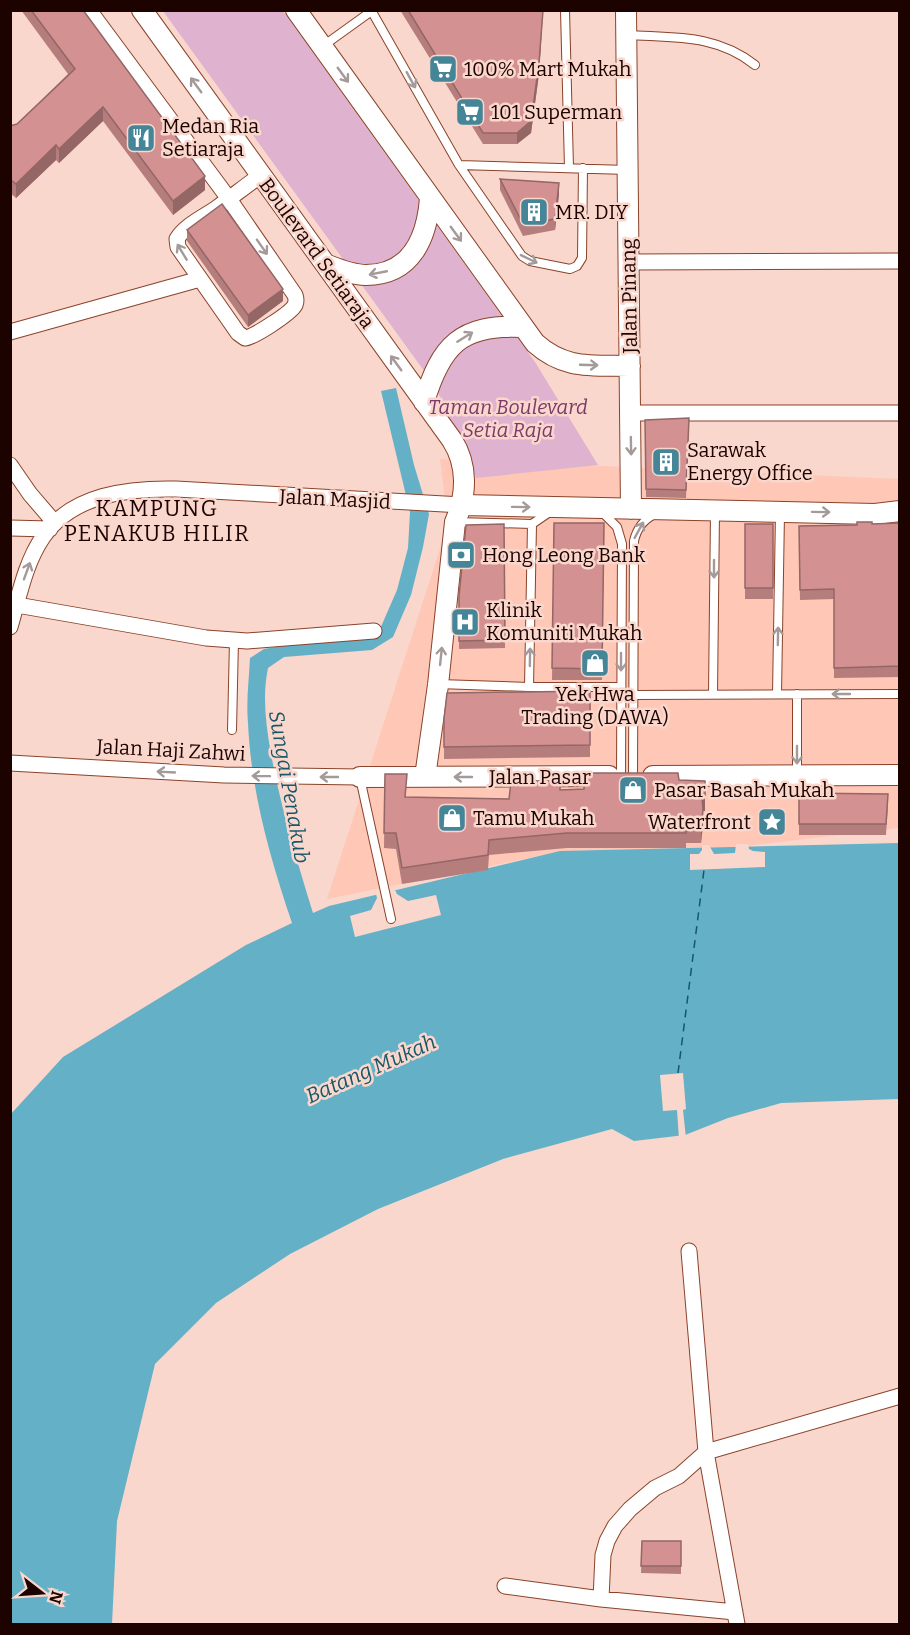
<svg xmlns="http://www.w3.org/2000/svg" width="910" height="1635" font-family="Bitter,serif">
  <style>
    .built { fill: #ffc7b5 }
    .green { fill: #dfb2cf }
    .water { fill: #64b0c6 }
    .pier { fill: #fad7cc }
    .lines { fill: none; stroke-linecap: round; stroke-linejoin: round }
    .ferry { stroke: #185768; stroke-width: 1.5; stroke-dasharray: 8 6; stroke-linecap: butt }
    .service-casing { stroke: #8a432a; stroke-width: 10 }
    .minor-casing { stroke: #8a432a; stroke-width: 17 }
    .tertiary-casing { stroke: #8a432a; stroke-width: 22 }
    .service { stroke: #fff; stroke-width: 8 }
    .minor { stroke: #fff; stroke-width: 15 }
    .tertiary { stroke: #fff; stroke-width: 20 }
    .wall { fill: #b67d7d }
    .shaded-wall { fill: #946666 }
    .building { fill: #d49191; stroke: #946666; stroke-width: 1.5 }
    .oneway { stroke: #a49a99 }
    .labels { text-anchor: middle; stroke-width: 5; stroke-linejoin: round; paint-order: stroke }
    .poi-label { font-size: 20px; fill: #1c0300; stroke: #fad7cc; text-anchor: start }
    .street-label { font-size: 20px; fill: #1c0300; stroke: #fad7cc }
    .park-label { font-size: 20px; font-style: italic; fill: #7c3969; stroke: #fad7cc }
    .water-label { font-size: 21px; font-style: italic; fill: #185768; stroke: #fad7cc }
    .quarter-label { font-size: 22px; letter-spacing: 1.5px; fill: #1c0300; stroke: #fad7cc }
  </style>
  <rect width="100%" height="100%" fill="#fad7cc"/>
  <path class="built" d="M440,459L899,479V828L736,847L564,851L327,899L448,524Z"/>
  <path class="green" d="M163,11H283L535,362L598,465L476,478L435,386Z"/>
  <path class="water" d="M396,388L414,465L429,514L423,547L411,595L393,637L372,650L284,657L268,668C262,697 266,725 271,754C281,808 297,861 313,913L329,906L560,851L899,843V1099L781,1103L728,1118L685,1135L634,1141L612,1129L503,1159L378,1209L290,1254L216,1303L155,1364L117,1521L112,1624H11L10,1115L63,1057L246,945L292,923C270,858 251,791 248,723C246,701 249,680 250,658L264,649L380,629L397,590L408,548L410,512L381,391Z"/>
  <path class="pier" d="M736,844H748L749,849L753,851L765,852V867L690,870V854H699L702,850V845H709L714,854L735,853Z
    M395,890L397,894L408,901L436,895L441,915L355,937L350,916L371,910L377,898L376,894Z
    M683,1073L686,1109L683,1110L686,1138L679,1139L677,1110L663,1111L660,1075Z"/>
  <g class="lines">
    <path class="ferry" d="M678,1073L704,870"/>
    <g class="service-casing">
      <path id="service" d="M371,10L459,165L522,256L530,261L570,269L577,266L582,258L583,168
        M565,10L569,168
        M628,35C674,38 716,34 755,65
        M323,46L373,10
        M459,165L628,170
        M551,511L532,524L529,687H621
        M603,513L617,527L622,544L621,776
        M456,522L532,524
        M438,684L529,687
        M713,694L715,512
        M777,694L780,513
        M797,694V774
        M633,695L900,694
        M232,730L234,640
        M633,776L634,541C637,528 643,520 655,514
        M360,778L391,919"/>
    </g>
    <g class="minor-casing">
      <path id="minor" d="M89,10L229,199L295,295C296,299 297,300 295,305C291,313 254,337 245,338L238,333L178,247L177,239C185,225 206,216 218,207C233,196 247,185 261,175
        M629,262L900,261
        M10,332L200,279
        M630,413H900
        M10,465L30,494L55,523
        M10,528L50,529
        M17,605L206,638L247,641L374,631
        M10,627C19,597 25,563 43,537C72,494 129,488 176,489L462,505
        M10,763L224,775L360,777
        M689,1251L706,1452L737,1624
        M505,1586L601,1599L735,1612
        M601,1599L603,1555L607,1541L615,1526L630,1509L655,1488L679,1476L706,1452L900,1396"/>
    </g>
    <g class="tertiary-casing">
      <path id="tertiary" d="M142,10L452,440C468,465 467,495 455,522L438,685L425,777
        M296,10L535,343C565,370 592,365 630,366
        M626,10L631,509
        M325,264C338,269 352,275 366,275C412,275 427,237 430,198
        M424,402C441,345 461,324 522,327
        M462,505L875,514L900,511
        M653,776L900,775
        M360,777L609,776"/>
    </g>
    <use href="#service" class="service"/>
    <use href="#minor" class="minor"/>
    <use href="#tertiary" class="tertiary"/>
  </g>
  <path class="wall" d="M21,10H83L205,190L173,215L103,121L59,163L56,160L16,198L10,193V126L17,124L68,74Z
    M400,10H543L539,74L531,133L517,144H483Z
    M500,179L559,194L555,230L523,236L500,190Z
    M187,230L283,301L248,327L187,241Z
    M645,420L689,425L686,498L646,497Z
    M554,523H604L602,680H552Z
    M900,523V677L834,678V599L800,600L799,526Z
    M504,524L505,648L459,649V596Z
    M745,524H773V599H745Z
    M590,691V757L444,759V719Z
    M385,774L406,797L509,799L560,790L584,789L679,780L705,811H703V825L701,843H686V848H567L489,855L488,870L402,884L396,849L384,848Z
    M799,793L888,805L886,835H799Z
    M642,1541H681V1574L641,1573Z"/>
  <path class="shaded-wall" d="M543,10L539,74L531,133L517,144V133Z
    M103,107V121L59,163V149Z
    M56,145V160L16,198V184Z
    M205,176V190L173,215V201Z
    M559,183V194L555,230V219Z
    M283,289V301L248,327V315Z
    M705,795V811H703V825L701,843L702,797Z"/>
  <path class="building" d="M31,10H83L205,176L173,201L103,107L59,149L56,145L16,184L10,179V126L17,124L75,69Z
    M408,10H543L539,63L531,121L517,133H483Z
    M500,179L559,183L555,219L523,224Z
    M222,204L283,289L248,315L187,230Z
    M689,418L686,490L646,489L645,420Z
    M857,522H872V524L900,523V666L834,668V589L800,590L799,526L857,525Z
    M554,523H604L602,669L552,668Z
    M504,524L505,640L459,641V596L466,525Z
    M745,524H773V588H745Z
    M590,691V745L444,747V719L447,693Z
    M584,773H678L679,780L705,781V795L702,797L703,810L701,828H686V833H567L489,840L488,855L402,868L396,833H384L385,774H407L405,797L509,799L511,782L560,780V790L584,789Z
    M799,793L888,794L886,824H799Z
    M642,1541H681V1566H641Z"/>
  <defs><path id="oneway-shaft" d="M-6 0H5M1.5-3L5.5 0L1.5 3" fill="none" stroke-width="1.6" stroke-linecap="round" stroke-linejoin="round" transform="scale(1.5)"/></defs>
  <g class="oneway">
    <use href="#oneway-shaft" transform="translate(343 75) rotate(54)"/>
    <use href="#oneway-shaft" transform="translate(411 80) rotate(61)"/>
    <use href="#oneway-shaft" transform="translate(196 85) rotate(-126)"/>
    <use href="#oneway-shaft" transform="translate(456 234) rotate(54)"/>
    <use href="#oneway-shaft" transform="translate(262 247) rotate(55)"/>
    <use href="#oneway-shaft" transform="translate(182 252) rotate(-121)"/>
    <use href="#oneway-shaft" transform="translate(529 259) rotate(26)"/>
    <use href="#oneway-shaft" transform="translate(378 273) rotate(169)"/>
    <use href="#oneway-shaft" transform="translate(465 337) rotate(-32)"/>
    <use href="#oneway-shaft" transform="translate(396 363) rotate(-126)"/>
    <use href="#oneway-shaft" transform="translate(589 365) rotate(2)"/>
    <use href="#oneway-shaft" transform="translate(631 446) rotate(89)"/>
    <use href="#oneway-shaft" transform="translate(521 507) rotate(1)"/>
    <use href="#oneway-shaft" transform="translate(821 512) rotate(1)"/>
    <use href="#oneway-shaft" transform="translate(639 530) rotate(-61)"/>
    <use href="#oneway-shaft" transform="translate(714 569) rotate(90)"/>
    <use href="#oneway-shaft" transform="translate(27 571) rotate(-70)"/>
    <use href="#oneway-shaft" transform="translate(778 636) rotate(-89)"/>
    <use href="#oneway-shaft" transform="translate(441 656) rotate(-84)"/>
    <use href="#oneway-shaft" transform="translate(530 657) rotate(-89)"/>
    <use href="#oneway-shaft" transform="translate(621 662) rotate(90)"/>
    <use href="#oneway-shaft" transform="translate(841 694) rotate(180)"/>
    <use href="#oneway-shaft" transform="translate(797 755) rotate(90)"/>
    <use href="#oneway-shaft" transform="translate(166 772) rotate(-177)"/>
    <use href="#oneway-shaft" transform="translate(261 776) rotate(-179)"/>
    <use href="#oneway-shaft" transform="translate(329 777) rotate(-180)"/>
    <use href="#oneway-shaft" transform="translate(463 777) rotate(180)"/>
  </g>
  <defs>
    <g id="supermarket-square" transform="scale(1.5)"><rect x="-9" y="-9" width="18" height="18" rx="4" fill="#448598" stroke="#fad7cc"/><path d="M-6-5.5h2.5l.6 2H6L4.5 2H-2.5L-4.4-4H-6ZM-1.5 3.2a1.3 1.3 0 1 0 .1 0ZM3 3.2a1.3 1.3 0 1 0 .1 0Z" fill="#fff"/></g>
    <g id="restaurant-square" transform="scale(1.5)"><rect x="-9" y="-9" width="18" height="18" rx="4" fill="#448598" stroke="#fad7cc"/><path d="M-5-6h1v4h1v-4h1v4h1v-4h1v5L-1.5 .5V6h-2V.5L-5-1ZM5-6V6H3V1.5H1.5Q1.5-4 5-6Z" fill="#fff"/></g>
    <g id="building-square" transform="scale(1.5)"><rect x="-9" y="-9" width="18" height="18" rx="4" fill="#448598" stroke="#fad7cc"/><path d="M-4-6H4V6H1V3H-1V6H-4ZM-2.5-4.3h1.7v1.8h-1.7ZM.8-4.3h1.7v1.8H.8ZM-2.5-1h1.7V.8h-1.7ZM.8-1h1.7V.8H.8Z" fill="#fff"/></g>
    <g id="bank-square" transform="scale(1.5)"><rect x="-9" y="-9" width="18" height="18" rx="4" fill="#448598" stroke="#fad7cc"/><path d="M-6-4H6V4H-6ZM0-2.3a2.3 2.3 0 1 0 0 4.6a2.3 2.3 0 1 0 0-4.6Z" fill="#fff"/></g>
    <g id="hospital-square" transform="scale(1.5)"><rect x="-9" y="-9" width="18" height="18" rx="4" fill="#448598" stroke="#fad7cc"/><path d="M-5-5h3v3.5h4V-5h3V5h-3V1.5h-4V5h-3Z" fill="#fff"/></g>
    <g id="shop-square" transform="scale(1.5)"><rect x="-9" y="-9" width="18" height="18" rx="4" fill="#448598" stroke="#fad7cc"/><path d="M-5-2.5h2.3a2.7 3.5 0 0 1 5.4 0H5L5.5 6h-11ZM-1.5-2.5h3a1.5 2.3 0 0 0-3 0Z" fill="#fff"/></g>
    <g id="sight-square" transform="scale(1.5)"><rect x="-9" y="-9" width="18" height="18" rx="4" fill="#448598" stroke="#fad7cc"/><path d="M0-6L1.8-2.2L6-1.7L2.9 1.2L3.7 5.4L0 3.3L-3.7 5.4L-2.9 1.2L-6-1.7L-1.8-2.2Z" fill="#fff"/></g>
  </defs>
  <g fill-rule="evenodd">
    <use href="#supermarket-square" x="443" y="69"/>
    <use href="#supermarket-square" x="470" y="112"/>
    <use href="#restaurant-square" x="141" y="138"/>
    <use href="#building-square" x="534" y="212"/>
    <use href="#building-square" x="666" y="462"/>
    <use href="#bank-square" x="461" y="555"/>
    <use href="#hospital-square" x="465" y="622"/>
    <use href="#shop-square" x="595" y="663"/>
    <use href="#shop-square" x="633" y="790"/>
    <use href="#shop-square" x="452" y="818"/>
    <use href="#sight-square" x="772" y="822"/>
  </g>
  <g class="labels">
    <g class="poi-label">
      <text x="464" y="76">100% Mart Mukah</text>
      <text x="491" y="119">101 Superman</text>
      <text x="162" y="133">Medan Ria<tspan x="162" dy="23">Setiaraja</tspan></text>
      <text x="555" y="219">MR. DIY</text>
      <text x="687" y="457">Sarawak<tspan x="687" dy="23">Energy Office</tspan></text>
      <text x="482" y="562">Hong Leong Bank</text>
      <text x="486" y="617">Klinik<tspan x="486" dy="23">Komuniti Mukah</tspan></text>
      <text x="595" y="701" text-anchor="middle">Yek Hwa<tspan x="595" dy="23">Trading (DAWA)</tspan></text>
      <text x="654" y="797">Pasar Basah Mukah</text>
      <text x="473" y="825">Tamu Mukah</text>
      <text x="751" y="829" text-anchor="end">Waterfront</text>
    </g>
    <g class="street-label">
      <text transform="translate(317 253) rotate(54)" y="7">Boulevard Setiaraja</text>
      <text transform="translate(629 296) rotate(-91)" y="7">Jalan Pinang</text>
      <text transform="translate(335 499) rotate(3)" y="7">Jalan Masjid</text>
      <text transform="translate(171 750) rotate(3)" y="7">Jalan Haji Zahwi</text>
      <text x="540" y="784">Jalan Pasar</text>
    </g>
    <g class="park-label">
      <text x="508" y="414">Taman Boulevard<tspan x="508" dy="23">Setia Raja</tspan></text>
    </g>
    <g class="water-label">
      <text transform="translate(289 787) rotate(80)" y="7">Sungai Penakub</text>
      <text transform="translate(371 1069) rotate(-24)" y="7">Batang Mukah</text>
    </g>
    <g class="quarter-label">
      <text x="157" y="516">KAMPUNG<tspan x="157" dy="25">PENAKUB HILIR</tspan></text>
    </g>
  </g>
  <rect width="910" height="1635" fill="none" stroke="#1c0300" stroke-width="24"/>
  <g transform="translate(42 1593) rotate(107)" stroke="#fad7cc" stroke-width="4.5" paint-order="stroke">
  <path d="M0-4.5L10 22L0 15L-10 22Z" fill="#1c0300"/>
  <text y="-9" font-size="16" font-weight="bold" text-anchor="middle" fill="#1c0300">N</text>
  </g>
</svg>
